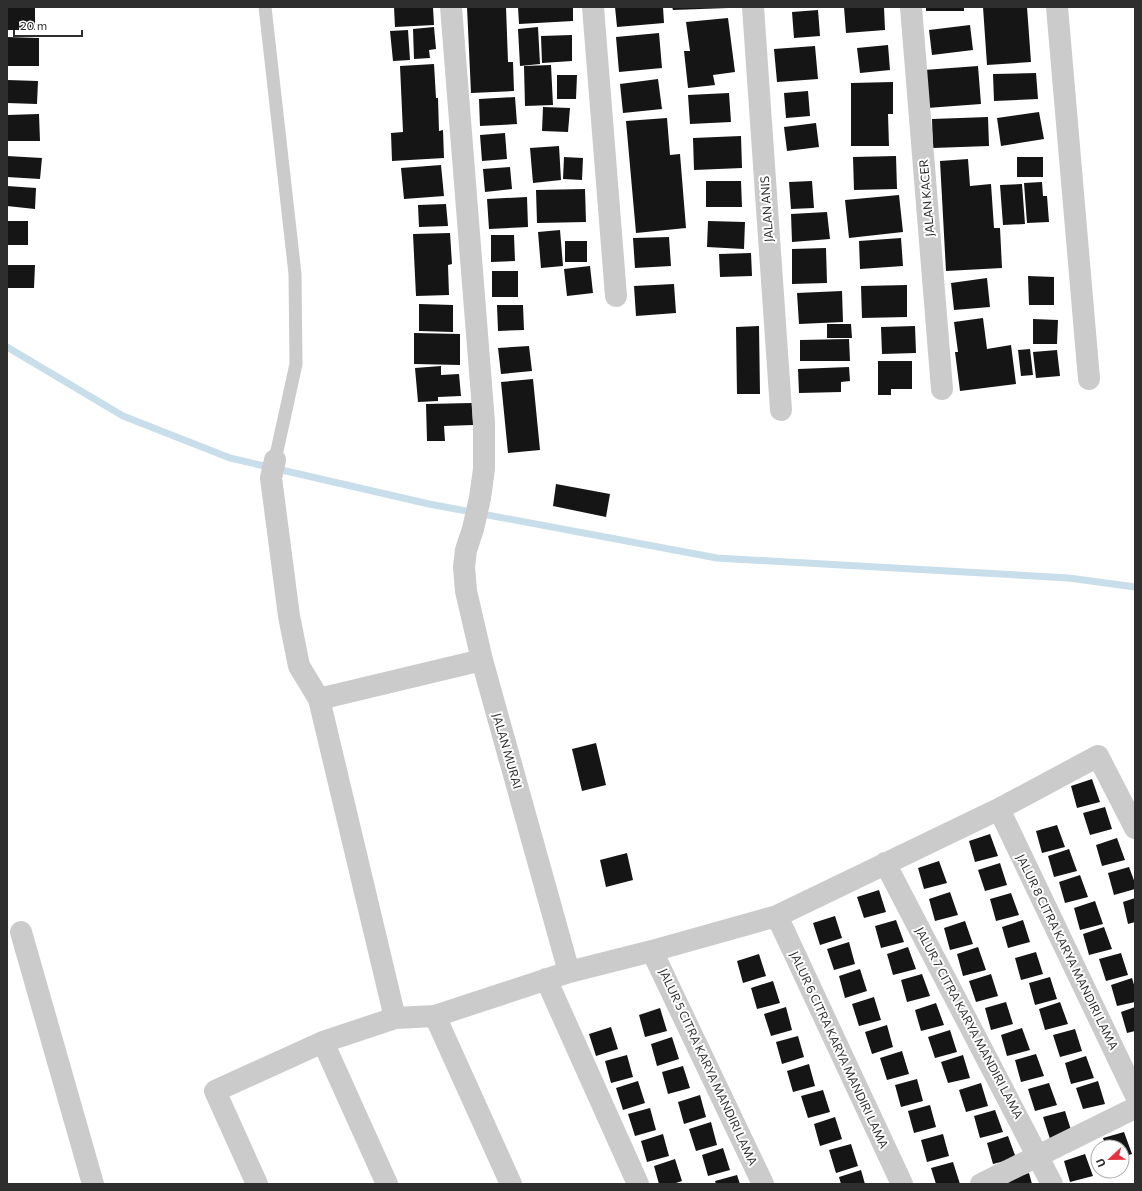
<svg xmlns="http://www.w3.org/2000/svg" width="1142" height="1191" font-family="Commissioner,sans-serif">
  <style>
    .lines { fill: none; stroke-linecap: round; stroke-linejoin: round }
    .stream { stroke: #c9deeb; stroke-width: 7 }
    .building { fill: #151515 }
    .lane { stroke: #cbcbcb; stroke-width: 13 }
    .street { stroke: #cbcbcb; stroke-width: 22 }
    .labels { text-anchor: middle; stroke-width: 4; stroke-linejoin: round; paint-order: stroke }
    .street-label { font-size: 12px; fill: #2e2e2e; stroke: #fff }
  </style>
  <rect width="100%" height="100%" fill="#fff"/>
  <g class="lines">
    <path class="stream" d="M7,347L123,416L230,458L429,504L717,558L1069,578L1135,587"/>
  </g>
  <path class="building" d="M7,7H35V30H7Z
    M394,7H433L434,25L395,27Z
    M467,7H506L508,62H513L514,91L471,93Z
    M518,7H573V21L519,24Z
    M615,7H663L664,23L617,27Z
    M672,7H728V8L673,10Z
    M844,7H884L885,30L846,33Z
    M926,7H964V11H926Z
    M983,7H1027L1031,62L987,65Z
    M818,10L820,36L794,38L792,12Z
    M728,18L735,72L713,75L715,85L688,88L684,51H690L686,22Z
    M970,25L973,50L932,55L929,30Z
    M434,27L436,49L429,50L430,58L414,59L413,29Z
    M538,27L540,64L520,66L518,29Z
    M408,30L410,60L393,61L390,31Z
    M659,33L662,68L619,72L616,37Z
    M572,35V61L542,63L541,36Z
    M7,37L39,38V66H7Z
    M888,45L890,70L860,73L857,48Z
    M815,46L818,79L777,82L774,49Z
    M434,64L436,98H438L439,131L443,130L444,158L392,161L391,133L403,132L400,66Z
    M551,65L553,105L525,106L524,66Z
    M978,66L981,104L927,108L924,70Z
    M1036,73L1038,99L994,101L993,74Z
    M557,75H577L576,99H557Z
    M658,79L662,109L623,113L620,84Z
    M7,80L38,81L37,104L7,103Z
    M893,82V114H888L889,146H851V83Z
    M808,91L810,116L786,118L784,93Z
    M729,93L731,122L690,124L688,95Z
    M515,97L517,124L480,126L479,99Z
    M543,107L570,108L568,132L542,131Z
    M1039,112L1044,139L1001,146L997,118Z
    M39,114L40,141H7V115Z
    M988,117L989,146L933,148L932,119Z
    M667,118L670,155L680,154L686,228L636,233L626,121Z
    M816,123L819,147L787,151L784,127Z
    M505,133L507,159L482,161L480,135Z
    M741,136L742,168L694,170L693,138Z
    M559,146L561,180L533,183L530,148Z
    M7,156L42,158L40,179L7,177Z
    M896,156L897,189L854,190L853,157Z
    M564,157L583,158L582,180L563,179Z
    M1017,157H1043V177H1017Z
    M968,159L970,186L991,184L994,228H1000L1002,268L946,271L940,161Z
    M441,165L444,196L404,199L401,168Z
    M510,167L512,189L485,192L483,169Z
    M706,181H741L742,207H706Z
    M812,181L814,208L791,209L789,182Z
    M1042,182L1043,196H1047L1049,222L1027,223L1024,183Z
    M1022,184L1025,224L1003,225L1000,185Z
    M7,186L36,188L35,209L7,206Z
    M585,189L586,222L537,223L536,190Z
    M899,195L903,232L849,238L845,200Z
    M527,197L528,227L489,229L487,199Z
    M446,204L448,226L419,227L418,205Z
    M827,212L830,239L792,242L791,214Z
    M7,221H28V245H7Z
    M708,221L745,222L744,249L707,247Z
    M560,230L563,266L541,268L538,232Z
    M450,233L452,264L448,265L449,295L416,296L413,234Z
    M491,235H514L515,261L491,262Z
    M669,237L671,266L635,268L633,238Z
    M901,238L903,266L860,269L859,241Z
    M565,241H587V262H565Z
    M826,248L827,283L792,284V249Z
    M751,253L752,276L720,277L719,254Z
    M7,265H35L34,288H7Z
    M590,266L593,293L567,296L564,269Z
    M492,271H518V297H492Z
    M1028,276L1054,277V305H1029Z
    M987,278L990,307L954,310L951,283Z
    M674,284L676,313L636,316L634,286Z
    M907,285V317L862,318L861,286Z
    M842,291L843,322L799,324L797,293Z
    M419,304L453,305V332L419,331Z
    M497,305H523L524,330L498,331Z
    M983,318L987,349L1011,345L1016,384L960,391L955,352H958L954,322Z
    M1033,319L1058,320L1057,344H1033Z
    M827,324H851L852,338H827Z
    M759,326L760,394H737L736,327Z
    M915,326L916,353L882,354L881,327Z
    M414,333L460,334V365L414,364Z
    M849,339L850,361H800V340Z
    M529,346L532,371L501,374L498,348Z
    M1030,349L1033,375L1021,376L1018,350Z
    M1057,350L1060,376L1036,378L1033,352Z
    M878,361H912V389H891V395H878Z
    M441,366V375L459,374L461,396L438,397V401L418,402L415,368Z
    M849,367L850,381L841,382V392L799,393L798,369Z
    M533,379L540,450L508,453L501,382Z
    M472,403L473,425L444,426L445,441H427L426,404Z
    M556,484L610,494L606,517L553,506Z
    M596,743L606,785L582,791L572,749Z
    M1092,779L1100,802L1077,808L1071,786Z
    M1105,807L1112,829L1090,835L1083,813Z
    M1057,825L1065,847L1042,853L1036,831Z
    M990,834L998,856L975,862L969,841Z
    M1117,838L1125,860L1102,866L1096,845Z
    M1069,849L1077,871L1054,877L1048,856Z
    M627,853L633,880L606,887L600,860Z
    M939,861L947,883L924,889L918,868Z
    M1000,863L1007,885L985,891L978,870Z
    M1129,867L1135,883V889L1114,895L1108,873Z
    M1080,875L1088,897L1065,903L1059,882Z
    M879,890L886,912L864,918L857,897Z
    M950,892L958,915L935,921L929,899Z
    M1011,893L1019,915L996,921L990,899Z
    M1135,898V922L1128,924L1123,902Z
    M1095,901L1103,924L1080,930L1074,908Z
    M835,916L842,938L820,945L813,923Z
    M896,920L904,942L881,948L875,926Z
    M1023,920L1030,942L1008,948L1002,927Z
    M965,921L973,944L950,950L944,928Z
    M1104,927L1112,949L1089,955L1083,934Z
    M849,942L855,964L834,970L827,949Z
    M908,947L916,969L893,975L887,954Z
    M978,947L986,970L963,976L957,954Z
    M1036,952L1043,974L1021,980L1015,958Z
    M1121,953L1128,975L1106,981L1099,959Z
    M759,954L766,976L743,983L737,961Z
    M860,969L867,991L845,998L839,976Z
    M922,974L930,996L907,1002L901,980Z
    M991,974L998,996L976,1002L969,981Z
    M1050,977L1057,999L1035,1005L1029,983Z
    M1132,978L1135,988V1002L1117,1006L1111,985Z
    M773,981L780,1003L757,1009L751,988Z
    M874,997L881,1020L859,1026L852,1004Z
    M1006,1002L1013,1024L991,1030L985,1008Z
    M1060,1002L1068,1024L1045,1030L1039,1009Z
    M936,1003L944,1025L921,1031L915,1010Z
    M786,1007L792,1030L771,1036L764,1014Z
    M1135,1007V1031L1127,1033L1121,1012Z
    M660,1008L667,1031L645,1037L639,1015Z
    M887,1025L893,1047L872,1054L865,1032Z
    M611,1027L618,1049L596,1056L589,1034Z
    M1022,1028L1030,1050L1007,1056L1001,1035Z
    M1075,1029L1082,1051L1060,1057L1053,1035Z
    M950,1030L957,1052L935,1058L928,1037Z
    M798,1036L804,1057L782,1064L776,1042Z
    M672,1037L679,1059L657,1066L651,1044Z
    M902,1051L909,1074L887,1080L880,1058Z
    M1036,1054L1044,1076L1021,1082L1015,1060Z
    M627,1055L633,1077L611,1083L605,1061Z
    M963,1055L970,1078L948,1083L941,1062Z
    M1086,1056L1094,1078L1071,1084L1065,1063Z
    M809,1064L815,1086L793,1092L787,1071Z
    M683,1066L690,1088L668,1094L662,1072Z
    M917,1079L923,1101L901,1107L895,1085Z
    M638,1081L645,1103L623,1110L616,1088Z
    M1098,1081L1105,1104L1083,1109L1076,1088Z
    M981,1083L988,1106L966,1112L959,1090Z
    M1049,1083L1057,1105L1035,1111L1028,1089Z
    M823,1090L830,1112L808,1118L801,1096Z
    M700,1095L706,1117L684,1124L678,1102Z
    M930,1105L936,1127L914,1133L908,1111Z
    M650,1108L656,1130L635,1136L628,1114Z
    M995,1110L1003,1132L980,1138L974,1116Z
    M1065,1111L1072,1133L1050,1139L1043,1117Z
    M835,1117L842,1139L820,1146L814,1124Z
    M711,1122L717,1145L696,1151L689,1129Z
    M1124,1132L1132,1154L1122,1157V1147H1106L1103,1138Z
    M663,1134L669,1156L647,1162L641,1141Z
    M943,1134L949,1156L927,1162L921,1140Z
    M1008,1136L1016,1158L993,1164L987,1143Z
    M851,1144L858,1166L836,1173L829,1150Z
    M723,1148L730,1170L708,1176L702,1155Z
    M1085,1154L1093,1176L1070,1182L1064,1161Z
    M675,1159L682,1181L673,1184H659L654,1166Z
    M953,1162L960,1184H936L931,1168Z
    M861,1170L865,1184H841L839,1177Z
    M1029,1173L1032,1184H1009L1007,1180Z
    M737,1175L740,1184H716L715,1181Z"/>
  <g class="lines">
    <path class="lane" d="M265,7L295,274L296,364L275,460"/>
    <path class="street" d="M451,7L484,422V469L480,498L473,529L466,550L464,567L466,591L482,660L569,972
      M593,7L616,296
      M753,7L781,410
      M911,7L942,389
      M1057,7L1089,379
      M275,460L271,478L289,616L299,666L319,699L395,1018
      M319,699L482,660
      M999,809L1135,1094
      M885,863L1052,1184
      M777,916L902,1184
      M21,932L93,1184
      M652,951L763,1184
      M546,979L638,1184
      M435,1016L511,1184
      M323,1042L387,1184
      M257,1184L215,1091L323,1042L395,1018L435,1016L569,972L652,951L777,916L999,809L1098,756L1135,828
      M981,1184L1135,1108"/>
  </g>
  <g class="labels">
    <g class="street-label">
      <text transform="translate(927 198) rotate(-95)" y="4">JALAN KACER</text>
      <text transform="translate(767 209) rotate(-94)" y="4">JALAN ANIS</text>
      <text transform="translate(507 751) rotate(74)" y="4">JALAN MURAI</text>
      <text transform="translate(1067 952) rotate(64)" y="4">JALUR 8 CITRA KARYA MANDIRI LAMA</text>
      <text transform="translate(969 1023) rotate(62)" y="4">JALUR 7 CITRA KARYA MANDIRI LAMA</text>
      <text transform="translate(839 1050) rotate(65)" y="4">JALUR 6 CITRA KARYA MANDIRI LAMA</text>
      <text transform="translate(708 1067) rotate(65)" y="4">JALUR 5 CITRA KARYA MANDIRI LAMA</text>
    </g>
  </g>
  <rect width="1142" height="1191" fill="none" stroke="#2e2e2e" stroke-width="16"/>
  <g transform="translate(1110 1159) rotate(248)"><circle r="19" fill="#ffffff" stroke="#ababab"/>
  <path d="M0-3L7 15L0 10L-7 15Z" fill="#e33340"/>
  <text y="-6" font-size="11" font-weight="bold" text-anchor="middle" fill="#2e2e2e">U</text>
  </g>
  <path d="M14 30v6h68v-6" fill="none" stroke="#2e2e2e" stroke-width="2"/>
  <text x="20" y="30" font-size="12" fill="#2e2e2e" stroke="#ffffff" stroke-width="3" paint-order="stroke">20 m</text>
</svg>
